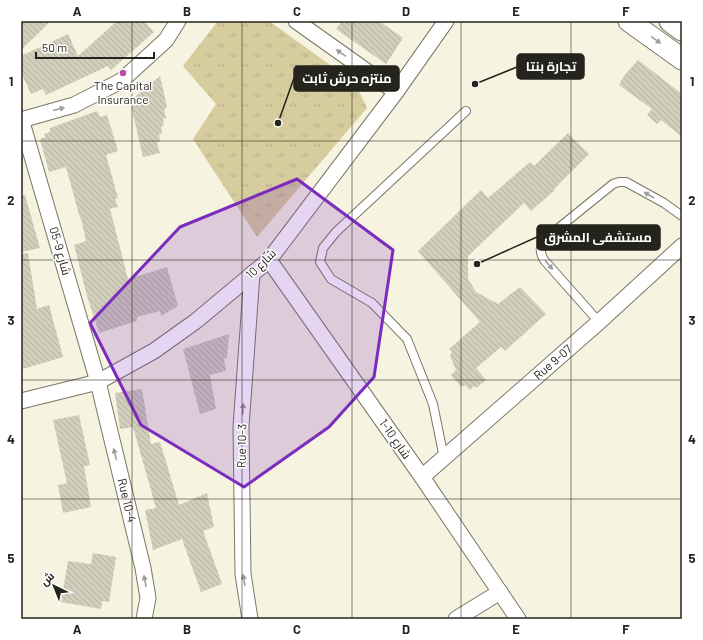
<svg xmlns="http://www.w3.org/2000/svg" width="703" height="640" font-family="Barlow,Cairo,sans-serif">
  <style>
    .grass { fill: url(#grass-tufts) }
    .building { fill: url(#building-back-hatch) }
    .lines { fill: none; stroke-linecap: round; stroke-linejoin: round }
    .service-casing { stroke: #7a7766; stroke-width: 10 }
    .minor-casing { stroke: #7a7766; stroke-width: 17 }
    .secondary-casing { stroke: #7a7766; stroke-width: 23 }
    .service { stroke: #fff; stroke-width: 8 }
    .minor { stroke: #fff; stroke-width: 15 }
    .secondary { stroke: #fff; stroke-width: 21 }
    .oneway { fill: #9c9c99 }
    .marked { fill: #7b2cbf; fill-opacity: 0.2; stroke: #7b2cbf; stroke-width: 3; stroke-linejoin: round }
    .grid { fill: none; stroke: #24231c; stroke-width: 1; stroke-opacity: 0.55 }
    .poi-dot { fill: #bc4ca8; stroke: #fff; stroke-width: 1.5 }
    .labels { text-anchor: middle; stroke-width: 3; stroke-linejoin: round; paint-order: stroke }
    .poi-label { font-size: 12px; fill: #24231c; stroke: #fff }
    .street-label { font-size: 12px; fill: #24231c; stroke: #fff }
    .leader { fill: none; stroke: #24231c; stroke-width: 1.5 }
    .callout-dot { fill: #24231c; stroke: #fff; stroke-width: 1.5 }
    .callout { fill: #24231c; stroke: #24231c; stroke-width: 1.5 }
    .callout-label { font-size: 13px; text-anchor: middle; font-weight: bold; fill: #fff }
    .neatline { fill: none; stroke: #24231c; stroke-width: 1.5 }
    .grid-label { font-size: 13px; text-anchor: middle; font-weight: bold; fill: #24231c }
  </style>
  <defs>
    <pattern id="grass-tufts" width="24" height="20" patternUnits="userSpaceOnUse"><rect width="24" height="20" fill="#d6cc9d"/><path d="M3 7l-1-3M5 7V3M7 7l1-3M15 17l-1-3M17 17v-4M19 17l1-3" fill="none" stroke="#b8af87"/></pattern>
    <pattern id="building-back-hatch" width="6" height="6" patternUnits="userSpaceOnUse"><rect width="6" height="6" fill="#d1cebb"/><path d="M-1 5l2 2M0 0l6 6M5-1l2 2" fill="none" stroke="#b3b1a0"/></pattern>
  </defs>
  <rect width="100%" height="100%" fill="#f6f3e0"/>
  <path class="grass" d="M218,21H269L355,83L367,108L257,237L193,139L216,104L183,66Z"/>
  <path class="building" d="M21,21H51L21,50Z
    M117,21H144L154,32L111,70L108,66L46,95L43,89L31,94L21,72V56L68,34L78,56Z
    M342,21H379L403,38L386,64L336,29Z
    M638,60L682,94V137L661,120L657,124L647,115L652,109L619,85L624,76Z
    M160,76L167,107L164,110L166,118L163,119L164,125L161,127L162,134H159L160,141L157,143L160,153L143,157L130,101Z
    M97,111L100,117L107,115L118,151L106,155L118,198L115,199L118,207L110,209L128,279L167,267L178,306L161,316L160,311L137,317V321L99,333L87,296L74,245L86,241L81,218H80L66,167L49,172L40,139L46,137L44,134L50,132V128Z
    M568,133L589,154L554,189L555,190L531,211L524,203L468,256V279L476,292L498,304L520,287L546,314L505,351L501,347L476,368L486,380L476,388L474,386L470,390L465,385L461,387L451,375L456,370L450,356L452,352L449,349L480,322L418,251L481,190L488,198L530,162L534,166Z
    M21,195H25L40,248L21,252Z
    M28,253L37,309L49,305L63,357L23,369L21,360V254Z
    M229,334L227,358L224,359L226,371L210,375L216,409L200,414L183,349Z
    M142,389L151,444L160,442L179,505L207,493L214,527L203,531L222,584L201,592L182,539L153,550L145,510L156,508L133,427L120,429L115,393Z
    M79,415L90,465L84,466L91,507L63,513L58,485L67,483L53,420Z
    M93,553L116,557L109,602L102,601L101,609L61,602L68,561L91,564Z"/>
  <g class="lines">
    <g class="service-casing">
      <path id="service" d="M599,322L544,260C539,251 540,246 545,239L613,184L619,182H626L664,203L682,216
        M444,458L433,404L407,339L372,303L331,279L320,262L323,248L336,232L466,111"/>
    </g>
    <g class="minor-casing">
      <g id="minor">
        <path d="M296,21L396,92"/>
        <path id="s1" d="M21,119L98,382L143,568L148,598L144,619"/>
        <path d="M21,120L74,105L121,81L166,40L178,21"/>
        <path d="M269,260L422,477L518,619"/>
        <path d="M21,401L98,382L154,351L196,321L269,260L396,92L446,21"/>
        <path id="s2" d="M422,477L599,322L682,246"/>
        <path d="M250,619L243,574L241,427L252,274"/>
        <path d="M456,619L500,592"/>
      </g>
    </g>
    <g class="secondary-casing">
      <path id="secondary" d="M629,21L682,59
        M670,21L682,30"/>
    </g>
    <use href="#service" class="service"/>
    <use href="#minor" class="minor"/>
    <use href="#secondary" class="secondary"/>
  </g>
  <defs><path id="oneway-solid" d="M-6-.8H1V-3.2L6.5 0L1 3.2V.8H-6Z"/></defs>
  <g class="oneway">
    <use href="#oneway-solid" transform="translate(656 40) rotate(36)"/>
    <use href="#oneway-solid" transform="translate(341 53) rotate(-145)"/>
    <use href="#oneway-solid" transform="translate(59 109) rotate(-15)"/>
    <use href="#oneway-solid" transform="translate(649 195) rotate(-150)"/>
    <use href="#oneway-solid" transform="translate(549 265) rotate(49)"/>
    <use href="#oneway-solid" transform="translate(243 409) rotate(-86)"/>
    <use href="#oneway-solid" transform="translate(115 454) rotate(-104)"/>
    <use href="#oneway-solid" transform="translate(244 580) rotate(-99)"/>
    <use href="#oneway-solid" transform="translate(145 581) rotate(-101)"/>
  </g>
  <path class="marked" d="M297,179L393,250L374,377L329,427L244,487L141,425L90,323L180,227Z"/>
  <path class="grid" d="M132,21V619M242,21V619M352,21V619M461,21V619M571,21V619M21,141H682M21,260H682M21,380H682M21,499H682"/>
  <circle class="poi-dot" cx="123" cy="73" r="4"/>
  <g class="labels">
    <g class="poi-label">
      <text x="123" y="90">The Capital<tspan x="123" dy="14">Insurance</tspan></text>
    </g>
    <g class="street-label">
      <text transform="translate(60 251) rotate(74)" y="4">شارع 9-05</text>
      <text transform="translate(261 264) rotate(-44)" y="4">شارع 10</text>
      <text dy="4" stroke="none"><textPath href="#s2" startOffset="174">Rue 9-07</textPath></text>
      <text transform="translate(395 439) rotate(55)" y="4">شارع 10-1</text>
      <text transform="translate(242 446) rotate(-89)" y="4">Rue 10-3</text>
      <text dy="4" stroke="none"><textPath href="#s1" startOffset="396">Rue 10-4</textPath></text>
    </g>
  </g>
  <path class="leader" d="M475 84L517 67M278 123L294 78M477 264L537 237"/>
  <g class="callout-dot">
    <circle cx="475" cy="84" r="4"/>
    <circle cx="278" cy="123" r="4"/>
    <circle cx="477" cy="264" r="4"/>
  </g>
  <g class="callout">
    <rect x="517" y="54" width="67" height="25" rx="4"/>
    <rect x="294" y="66" width="105" height="25" rx="4"/>
    <rect x="537" y="225" width="123" height="25" rx="4"/>
  </g>
  <g class="callout-label">
    <text x="551" y="71">تجارة بنتا</text>
    <text x="347" y="83">منتزه حرش ثابت</text>
    <text x="598" y="242">مستشفى المشرق</text>
  </g>
  <rect width="703" height="640" fill="none" stroke="#ffffff" stroke-width="44"/>
  <g transform="translate(54 586) rotate(317)" stroke="#ffffff" stroke-width="3" paint-order="stroke">
  <path d="M0-3L7 15L0 10L-7 15Z" fill="#24231c"/>
  <text y="-6" font-size="11" font-weight="bold" text-anchor="middle" fill="#24231c">ش</text>
  </g>
  <path d="M36 52v6h118v-6" fill="none" stroke="#24231c" stroke-width="2"/>
  <text x="42" y="52" font-size="12" fill="#24231c" stroke="#ffffff" stroke-width="3" paint-order="stroke">50 m</text>
  <rect x="22" y="22" width="659" height="596" class="neatline"/>
  <g class="grid-label">
    <text x="77" y="16">A</text>
    <text x="187" y="16">B</text>
    <text x="297" y="16">C</text>
    <text x="406" y="16">D</text>
    <text x="516" y="16">E</text>
    <text x="626" y="16">F</text>
    <text x="11" y="86">1</text>
    <text x="692" y="86">1</text>
    <text x="11" y="205">2</text>
    <text x="692" y="205">2</text>
    <text x="11" y="325">3</text>
    <text x="692" y="325">3</text>
    <text x="11" y="444">4</text>
    <text x="692" y="444">4</text>
    <text x="11" y="563">5</text>
    <text x="692" y="563">5</text>
    <text x="77" y="634">A</text>
    <text x="187" y="634">B</text>
    <text x="297" y="634">C</text>
    <text x="406" y="634">D</text>
    <text x="516" y="634">E</text>
    <text x="626" y="634">F</text>
  </g>
</svg>
